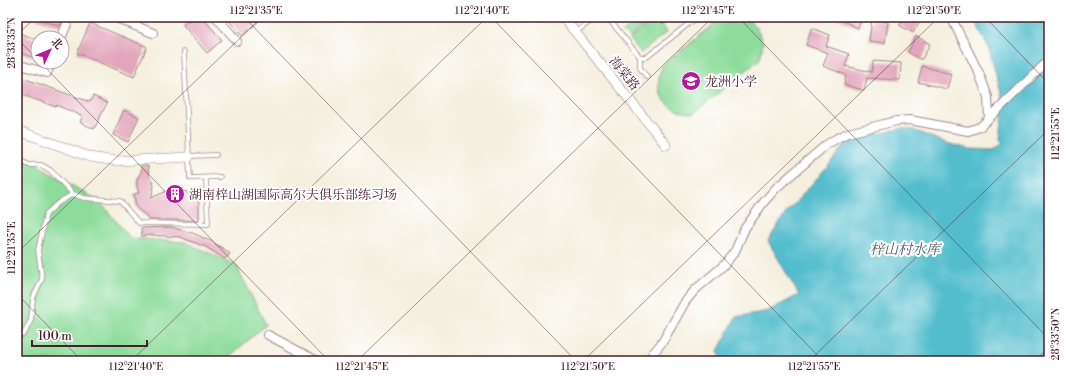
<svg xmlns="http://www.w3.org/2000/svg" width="1066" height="378" font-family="'Libre Bodoni','Noto Serif SC',serif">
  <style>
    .green { fill: #8ddc9b; stroke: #6c7e63 }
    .water { fill: #52bdcd; stroke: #4e6e7c }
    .building { fill: #e2a5bb }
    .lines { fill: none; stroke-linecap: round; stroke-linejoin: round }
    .service-casing { stroke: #9f8784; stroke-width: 5.5 }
    .minor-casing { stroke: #9f8784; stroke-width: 10 }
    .tertiary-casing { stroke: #9f8784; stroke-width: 10 }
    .service { stroke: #fff; stroke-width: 4 }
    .minor { stroke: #fff; stroke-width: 8 }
    .tertiary { stroke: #fff; stroke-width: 9 }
    .ticks { fill: none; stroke: #4a1f2b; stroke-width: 1; stroke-opacity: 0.45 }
    .labels { text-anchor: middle; stroke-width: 4; stroke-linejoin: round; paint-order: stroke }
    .street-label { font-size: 13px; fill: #4a1f2b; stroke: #fff }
    .poi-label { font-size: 13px; fill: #4a1f2b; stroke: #fff; text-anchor: start }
    .water-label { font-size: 14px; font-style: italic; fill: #4d5e6c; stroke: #fff }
    .neatline { fill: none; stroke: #4a1f2b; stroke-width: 1.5 }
    .ticks-label { font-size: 10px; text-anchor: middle; fill: #4a1f2b }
  </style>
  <rect width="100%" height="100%" fill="#fff"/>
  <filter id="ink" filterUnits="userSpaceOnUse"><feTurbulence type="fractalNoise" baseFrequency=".025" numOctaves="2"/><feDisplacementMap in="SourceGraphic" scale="8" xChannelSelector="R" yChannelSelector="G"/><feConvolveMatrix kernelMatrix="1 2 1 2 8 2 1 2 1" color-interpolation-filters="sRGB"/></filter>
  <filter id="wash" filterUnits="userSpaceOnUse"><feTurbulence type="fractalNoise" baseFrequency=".012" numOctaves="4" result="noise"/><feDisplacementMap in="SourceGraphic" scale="16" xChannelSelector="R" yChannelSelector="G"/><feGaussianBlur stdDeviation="0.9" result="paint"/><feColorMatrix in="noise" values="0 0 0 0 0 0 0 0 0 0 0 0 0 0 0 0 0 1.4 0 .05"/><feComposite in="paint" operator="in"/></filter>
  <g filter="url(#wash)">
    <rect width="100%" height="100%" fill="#f4efde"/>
    <path class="green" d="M642,17H654L629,38L623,32Z
      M723,17H741L749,21L756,27L763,43L760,59L694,113C665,112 651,91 663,65Z
      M656,18L667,32L641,53L630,39Z
      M17,154L99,201L130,238L185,242L236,265L266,325L224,361H17Z"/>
    <path class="water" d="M973,17H1047C1041,34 1041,39 1049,56V361H723L718,351L736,317L768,311L799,295L768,241L786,213L827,167L849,139L879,134L902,128L914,130L946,143L970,149L994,150L1003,143L1000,139L1004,104L988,46Z"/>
    <g id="blocks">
      <path class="building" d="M35,17H64L60,26L35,18Z
        M192,17H202L222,40L207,53L183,25Z
        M226,17H253L258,22L242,36Z
        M657,17H672L663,24Z
        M834,17H862L858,28Z
        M903,17H922L913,33L899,25Z
        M872,19L888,22L885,43L869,41Z
        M90,23L147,47L134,77L77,53Z
        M812,28L830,35L826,46L849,54L845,66L872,72L873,61L901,63L900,80L867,78L864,90L844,85L846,75L823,66L828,53L806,45Z
        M17,32L38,40V59L17,52Z
        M916,36L930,44L922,59H919L908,52Z
        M922,66L951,74L947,89L918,82Z
        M17,76L90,102L93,96L107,103L94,129L80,122L83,116L56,105V107L17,93Z
        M124,110L139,117L128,142L113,135Z
        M141,166H148L149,176L152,180L154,186L151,198L167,191L179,190L187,192L194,197L199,203V220H150L136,207L134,194L139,193L137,187V179L141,172Z
        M171,227L195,234L210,241L224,249L230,254L225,259L206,247L180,237L152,235L142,236L141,228Z"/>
    </g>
  </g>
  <g filter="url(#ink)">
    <use href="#blocks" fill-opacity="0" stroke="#9f8784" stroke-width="1"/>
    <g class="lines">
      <g class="service-casing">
        <path id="service" d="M607,17L640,57H647L697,17
          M576,32L596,17
          M184,52L190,178L220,177
          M640,57V68L647,77
          M189,156L216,155
          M17,159L29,165H41L50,170L73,194L84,198L120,201L139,223L208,224L206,178
          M17,337L24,334L31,320L33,298L42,279L38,250L46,214L58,203L73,194"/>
      </g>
      <g class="minor-casing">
        <path id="minor" d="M114,17L153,33
          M216,17L237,41
          M951,17L979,73L988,97L989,118
          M61,38L70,17
          M17,64L47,73L52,62
          M268,335L317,361
          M647,361L663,341L685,302L695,290L724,265L735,251L745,228L763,203L776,188L826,145L839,137L848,133L896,121L910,120L968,131L980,127L1049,60"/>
      </g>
      <g class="tertiary-casing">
        <path id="tertiary" d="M563,17L666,145
          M17,130L90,157L116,161L189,157"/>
      </g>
      <use href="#service" class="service"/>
      <use href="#minor" class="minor"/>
      <use href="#tertiary" class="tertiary"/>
    </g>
  </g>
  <path class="ticks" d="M244,17L576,361M491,17L823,361M738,17L1049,339M985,17L1049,84M17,35L36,17M17,38L38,60M40,62L329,361M17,253L262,17M17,294L82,361M131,361L487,17M357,361L713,17M583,361L939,17M809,361L1049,129M1034,361L1049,347"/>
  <defs>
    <g id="school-disc" transform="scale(1)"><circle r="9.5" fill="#b5179e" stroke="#fff"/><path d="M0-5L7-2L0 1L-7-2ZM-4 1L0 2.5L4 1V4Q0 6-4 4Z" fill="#fff"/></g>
    <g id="building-disc" transform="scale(1)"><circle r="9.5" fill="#b5179e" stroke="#fff"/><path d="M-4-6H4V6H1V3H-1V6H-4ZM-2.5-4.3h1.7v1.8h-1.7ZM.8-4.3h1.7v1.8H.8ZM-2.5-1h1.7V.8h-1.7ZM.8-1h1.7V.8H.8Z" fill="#fff"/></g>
  </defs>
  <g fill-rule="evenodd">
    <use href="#school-disc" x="691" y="81"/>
    <use href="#building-disc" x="175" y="194"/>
  </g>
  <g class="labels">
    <g class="street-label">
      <text transform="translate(625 73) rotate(51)" y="5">海棠路</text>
    </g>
    <g class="poi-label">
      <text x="705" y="86">龙洲小学</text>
      <text x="189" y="199">湖南梓山湖国际高尔夫俱乐部练习场</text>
    </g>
    <g class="water-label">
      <text x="905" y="254">梓山村水库</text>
    </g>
  </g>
  <rect width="1066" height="378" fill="none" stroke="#fff" stroke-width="44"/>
  <g transform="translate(50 50) rotate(46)"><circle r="19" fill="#ffffff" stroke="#b7a5aa"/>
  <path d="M0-3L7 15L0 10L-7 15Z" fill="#b5179e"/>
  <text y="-6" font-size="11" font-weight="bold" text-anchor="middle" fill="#4a1f2b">北</text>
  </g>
  <path d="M32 340v6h115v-6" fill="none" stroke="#4a1f2b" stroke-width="2"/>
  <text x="38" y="340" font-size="12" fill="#4a1f2b" stroke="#ffffff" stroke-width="3" paint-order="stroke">100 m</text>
  <rect x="22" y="22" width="1022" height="334" class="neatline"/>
  <g class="ticks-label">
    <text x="256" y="14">112°21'35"E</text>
    <text x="482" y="14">112°21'40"E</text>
    <text x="708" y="14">112°21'45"E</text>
    <text x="934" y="14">112°21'50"E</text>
    <text transform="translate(11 43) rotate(-90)" y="4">28°33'35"N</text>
    <text transform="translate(1055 134) rotate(-90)" y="4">112°21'55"E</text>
    <text transform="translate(11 248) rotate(-90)" y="4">112°21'35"E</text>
    <text transform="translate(1055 334) rotate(-90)" y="4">28°33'50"N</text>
    <text x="136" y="370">112°21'40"E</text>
    <text x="362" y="370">112°21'45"E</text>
    <text x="588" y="370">112°21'50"E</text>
    <text x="814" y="370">112°21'55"E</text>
  </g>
</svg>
